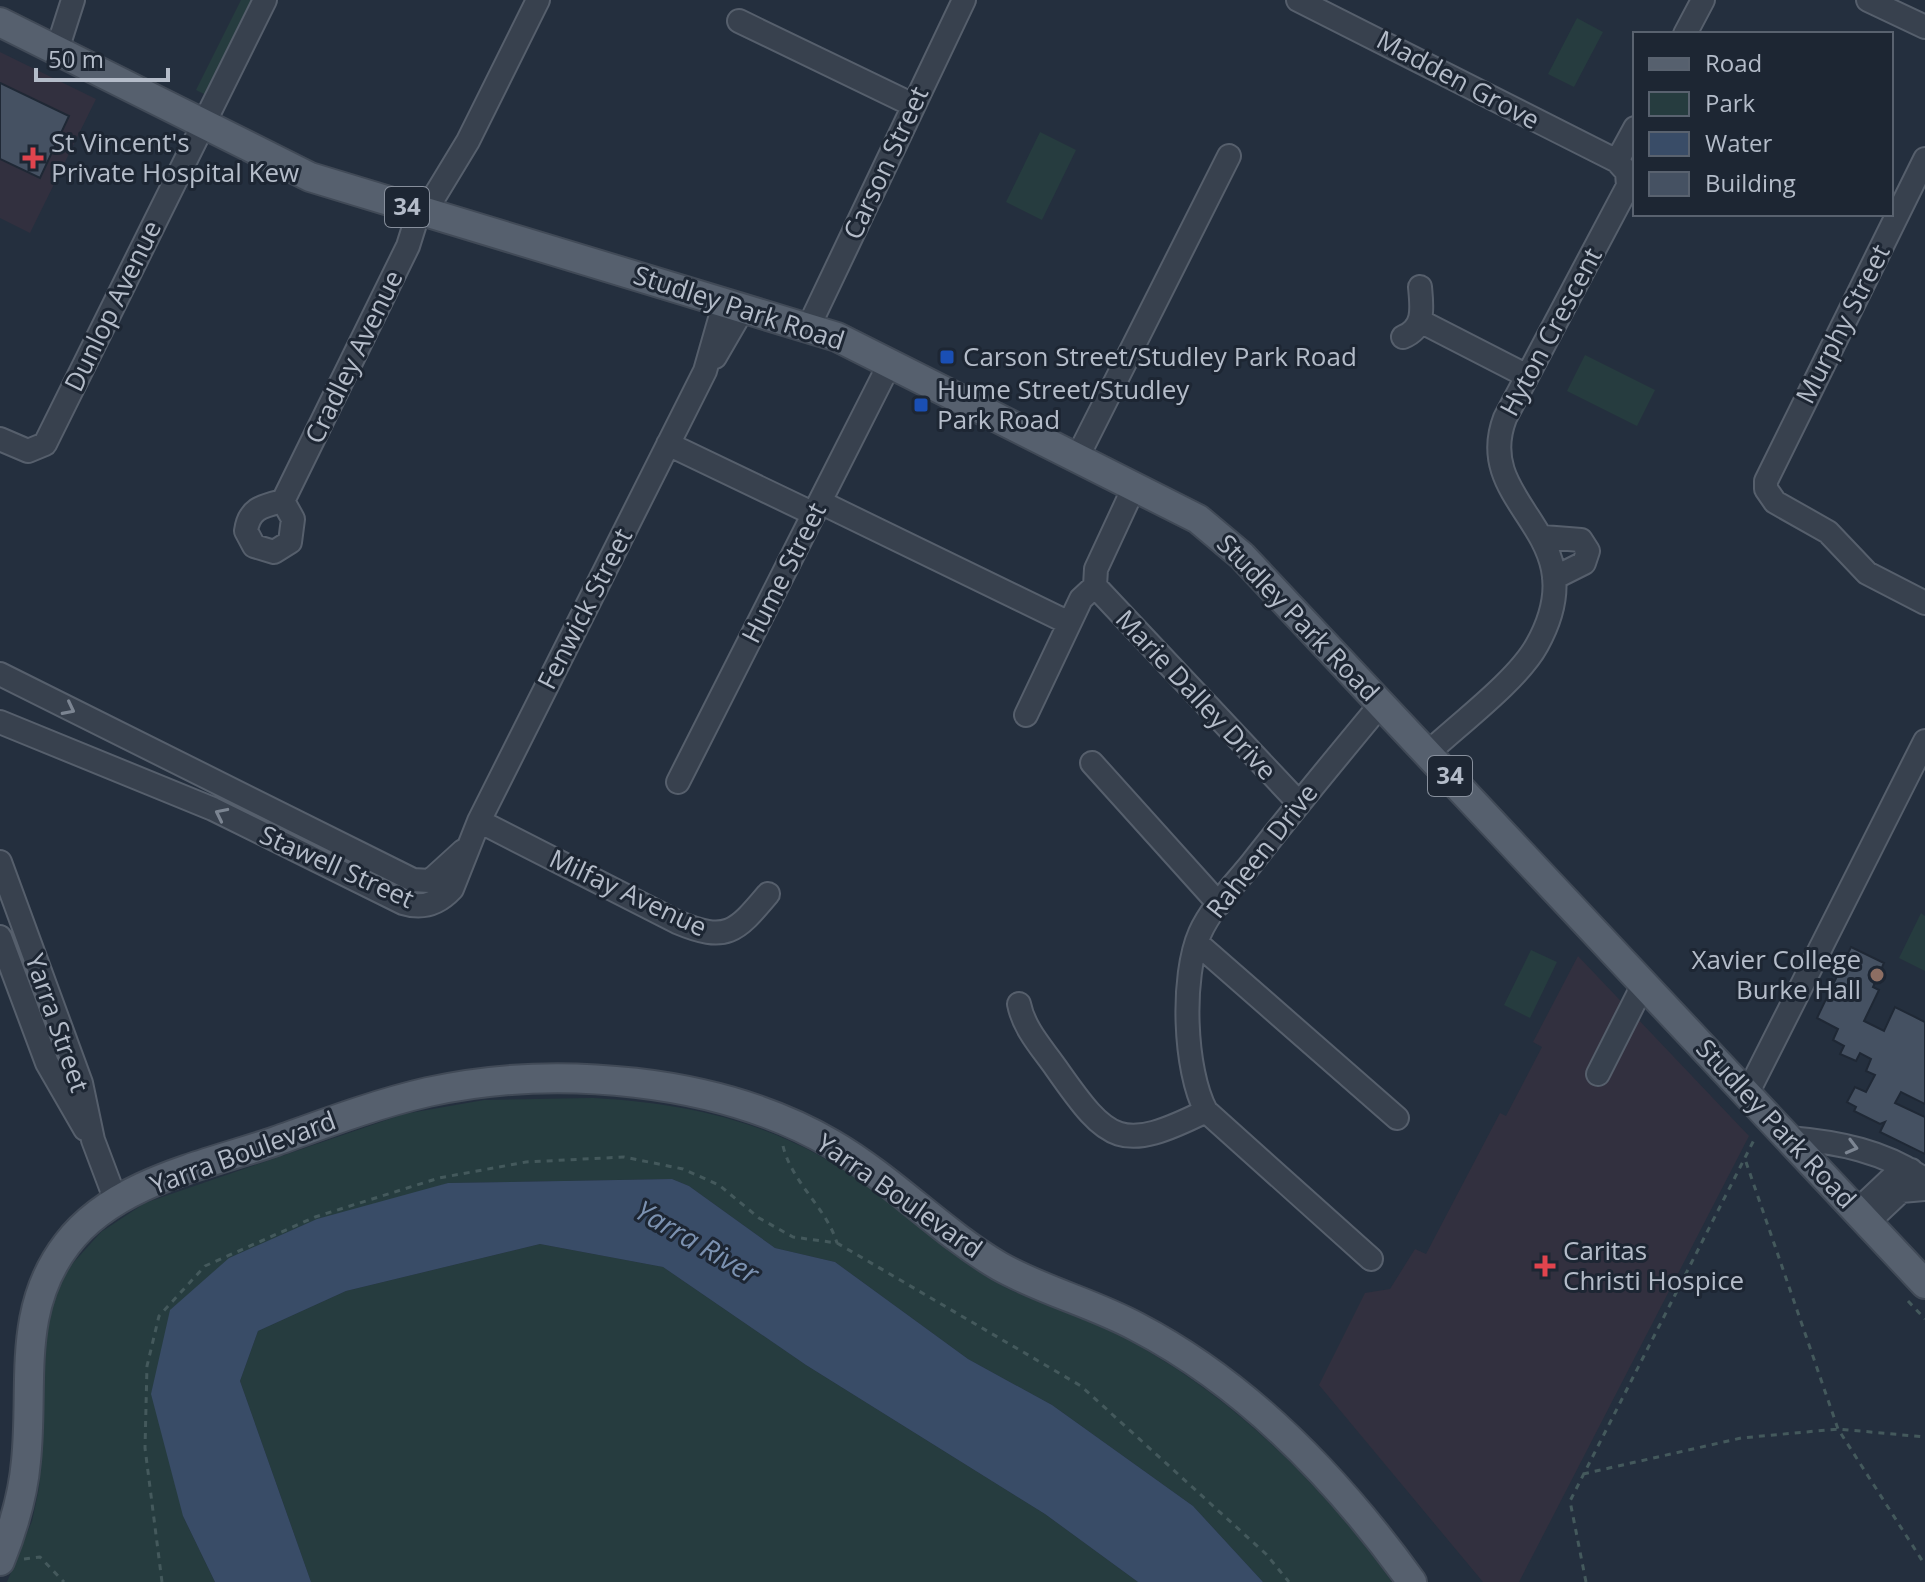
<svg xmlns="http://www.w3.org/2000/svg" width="1925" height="1582" font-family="'Open Sans',sans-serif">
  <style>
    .medical { fill: #32303f }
    .green { fill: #263c3f }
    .water { fill: #394c67 }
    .building { fill: #455162; stroke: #1f2835; stroke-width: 2 }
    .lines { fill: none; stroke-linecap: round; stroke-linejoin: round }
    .minor-casing { stroke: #565f6c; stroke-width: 26 }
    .major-casing { stroke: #414a57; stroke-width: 32 }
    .path { stroke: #44595c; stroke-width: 3; stroke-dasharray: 6 6; stroke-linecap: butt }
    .minor { stroke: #38414e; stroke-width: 22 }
    .major { stroke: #56606e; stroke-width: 28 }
    .oneway { stroke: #7c8592 }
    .health-dot { fill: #e0444e; stroke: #1d2633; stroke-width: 3 }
    .transit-dot { fill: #1a4fb4; stroke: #1d2633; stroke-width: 3 }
    .education-dot { fill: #8d6e63; stroke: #1d2633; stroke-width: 3 }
    .labels { text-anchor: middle; stroke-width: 6; stroke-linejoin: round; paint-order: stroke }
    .shield { fill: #1d2633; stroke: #878f9c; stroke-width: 2 }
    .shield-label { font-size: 24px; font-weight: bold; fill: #b4bcc9 }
    .street-label { font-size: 26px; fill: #b4bcc9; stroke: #1d2633 }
    .poi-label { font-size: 26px; fill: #b4bcc9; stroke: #1d2633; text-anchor: start }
    .water-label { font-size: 28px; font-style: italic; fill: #7c92b1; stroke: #1d2633 }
  </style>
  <rect width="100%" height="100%" fill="#242f3e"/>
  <path class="medical" d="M0,52L96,99L30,233L0,218Z
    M1578,956L1749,1136L1519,1582H1483L1319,1385L1365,1293L1390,1289L1415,1249L1426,1254L1500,1113L1506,1116L1542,1047L1533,1042Z"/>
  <path class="green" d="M241,0H258L210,97L196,90Z
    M1577,18L1603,32L1574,87L1548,74Z
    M1040,132L1076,150L1042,220L1006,202Z
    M1585,355L1655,390L1637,426L1567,391Z
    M1921,913L1925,916V971L1899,958Z
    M1531,950L1557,962L1530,1018L1504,1005Z
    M593,1098C699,1104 783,1125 871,1188C912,1218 948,1254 992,1280C1039,1307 1094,1319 1141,1347C1240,1404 1326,1489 1392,1582H1263L1193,1506L1052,1405L968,1359L835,1262L775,1248L689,1186L672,1179L448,1183L229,1258L183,1516L215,1582H7L32,1521L39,1488L47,1319L64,1273L101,1232L145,1203L404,1114L484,1100Z
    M540,1244L663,1267L806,1365L1045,1514L1138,1582H311L240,1381L258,1331L346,1291Z"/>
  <path class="water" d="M672,1179L689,1186L775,1248L835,1262L968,1359L1052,1405L1193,1506L1263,1582H1138L1045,1514L806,1365L663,1267L540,1244L346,1291L258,1331L240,1381L311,1582H215L183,1516L151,1394L170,1310L229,1258L317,1219L448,1183Z"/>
  <path class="building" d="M0,83L69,116L40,178L0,159Z
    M1851,947L1884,963L1873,987L1879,990L1864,1021L1884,1031L1895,1007L1925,1022V1104L1901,1092L1895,1103L1925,1117V1154L1880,1132L1885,1122L1880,1124L1854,1111L1856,1107L1847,1102L1855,1087L1866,1092L1875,1075L1866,1071L1871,1059L1860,1053L1856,1061L1840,1054L1844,1046L1833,1040L1838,1029L1817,1018Z"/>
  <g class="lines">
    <g class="minor-casing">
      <path id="minor" d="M1298,0L1617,161
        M1868,0L1925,27
        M739,21L913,105
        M1685,34L1703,0
        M57,50L73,0
        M1925,159L1766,481V489L1775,502L1828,532L1867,573L1925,603
        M425,212L468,141L538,0
        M1420,321L1527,376
        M809,326L964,0
        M1403,337C1425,328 1422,308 1420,287
        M715,357L744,307
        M0,439L28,451L45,444L265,0
        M668,444L814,514
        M1078,456L1229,156
        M283,501L408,246L419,211
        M283,501L293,519L290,542L274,552L254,546L246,531C249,508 263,506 283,501Z
        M820,502L1069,623
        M1543,537L1581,540L1588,551L1584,563L1554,578
        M1095,586L1299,803
        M0,674L413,880L430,881L463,851
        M1026,715L1081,599L1095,586L1096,569L1135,485
        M0,722L213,809L403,903C422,909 438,904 452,889L479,821L705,371L725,301
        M1428,753C1459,724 1518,680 1537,645C1600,532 1471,507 1505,418L1628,186L1627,172L1617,161L1635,128
        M1092,763L1219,904
        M678,782L890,363
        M479,821L677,922C727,943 736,932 768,894
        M0,862L81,1083L93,1140L116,1201
        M0,937L47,1063L85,1129
        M1197,943L1397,1118
        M1019,1004C1024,1029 1042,1048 1056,1068C1109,1144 1121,1153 1206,1111C1184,1070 1181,976 1200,933C1211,908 1234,885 1251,864C1293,810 1337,757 1381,704
        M1598,1074L1644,983
        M1747,1094L1925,741
        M1206,1111L1371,1259
        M1789,1138C1837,1142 1885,1151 1925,1180
        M1857,1211L1893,1177L1911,1170
        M1867,1223L1901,1191L1925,1189"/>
    </g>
    <g class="major-casing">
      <path id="major" d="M0,22L310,177L837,337L1198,519L1242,556L1925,1284
        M0,1561C13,1529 23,1496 26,1461C34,1384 16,1310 67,1244C114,1182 206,1165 276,1141C326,1123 376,1104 428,1092C555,1064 719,1078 832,1144C892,1179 940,1231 999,1266C1043,1291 1093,1303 1137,1327C1248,1385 1340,1482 1412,1582"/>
    </g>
    <path class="path" d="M783,1146C792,1183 826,1207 837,1243
      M1746,1162L1838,1429L1925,1565
      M1908,1301L1925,1319
      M1583,1474L1741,1438L1838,1429L1925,1437
      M24,1559L40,1557L64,1582
      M162,1582L145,1448L147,1366L159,1316L205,1266L315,1217L439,1178L526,1162L624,1157L683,1169L719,1185L759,1218L793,1237L837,1243L1081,1386L1266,1554L1289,1582
      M1586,1582L1570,1501L1755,1138"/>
    <use href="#minor" class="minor"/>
    <use href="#major" class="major"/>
  </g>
  <defs><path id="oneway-chevron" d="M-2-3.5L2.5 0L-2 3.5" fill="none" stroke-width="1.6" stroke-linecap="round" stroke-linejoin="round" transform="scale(2)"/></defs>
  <g class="oneway">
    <use href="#oneway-chevron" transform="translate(69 709) rotate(27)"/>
    <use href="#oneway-chevron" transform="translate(221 814) rotate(-154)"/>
    <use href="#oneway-chevron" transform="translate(1852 1147) rotate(15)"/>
  </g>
  <g class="health-dot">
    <path d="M29 146h8v8h8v8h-8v8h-8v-8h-8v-8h8z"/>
    <path d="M1541 1254h8v8h8v8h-8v8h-8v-8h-8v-8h8z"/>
  </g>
  <g class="transit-dot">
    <rect x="939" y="349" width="16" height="16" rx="4"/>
    <rect x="913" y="397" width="16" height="16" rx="4"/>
  </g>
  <circle class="education-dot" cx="1877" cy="975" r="8"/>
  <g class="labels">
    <g class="shield">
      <rect x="385" y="187" width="44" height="40" rx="6"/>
      <rect x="1428" y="756" width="44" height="40" rx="6"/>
    </g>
    <g class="shield-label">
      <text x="407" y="215">34</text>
      <text x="1450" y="784">34</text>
    </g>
    <g class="street-label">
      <text transform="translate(1458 80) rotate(28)" y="9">Madden Grove</text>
      <text transform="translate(886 163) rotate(-65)" y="9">Carson Street</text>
      <text transform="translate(113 306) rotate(-64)" y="9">Dunlop Avenue</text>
      <text transform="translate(739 308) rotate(18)" y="9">Studley Park Road</text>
      <text transform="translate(1843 324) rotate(-63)" y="9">Murphy Street</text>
      <text transform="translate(1551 332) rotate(-62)" y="9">Hyton Crescent</text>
      <text transform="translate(354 357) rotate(-64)" y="9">Cradley Avenue</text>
      <text transform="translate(784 573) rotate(-63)" y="9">Hume Street</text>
      <text transform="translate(585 609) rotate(-63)" y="9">Fenwick Street</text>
      <text transform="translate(1298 618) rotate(46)" y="9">Studley Park Road</text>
      <text transform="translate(1196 695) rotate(47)" y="9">Marie Dalley Drive</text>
      <text transform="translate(1262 851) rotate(-52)" y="9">Raheen Drive</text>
      <text transform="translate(337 867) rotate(24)" y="9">Stawell Street</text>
      <text transform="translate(628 893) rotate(25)" y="9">Milfay Avenue</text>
      <text transform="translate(57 1023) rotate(71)" y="9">Yarra Street</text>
      <text transform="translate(1776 1124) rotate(47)" y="9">Studley Park Road</text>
      <text transform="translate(243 1153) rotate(-20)" y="9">Yarra Boulevard</text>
      <text transform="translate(899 1196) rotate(35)" y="9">Yarra Boulevard</text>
    </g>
    <g class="poi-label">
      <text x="51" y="152">St Vincent's<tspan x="51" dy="30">Private Hospital Kew</tspan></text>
      <text x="963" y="366">Carson Street/Studley Park Road</text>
      <text x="937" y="399">Hume Street/Studley<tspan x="937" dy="30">Park Road</tspan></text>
      <text x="1861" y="969" text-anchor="end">Xavier College<tspan x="1861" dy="30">Burke Hall</tspan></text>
      <text x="1563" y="1260">Caritas<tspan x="1563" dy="30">Christi Hospice</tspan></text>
    </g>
    <g class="water-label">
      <text transform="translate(697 1242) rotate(30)" y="10">Yarra River</text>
    </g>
  </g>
  <rect x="1633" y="32" width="260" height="184" fill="#1d2633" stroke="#59626f" stroke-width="2"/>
  <rect x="1649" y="58" width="40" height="12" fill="#56606e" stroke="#59626f" stroke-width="2"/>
  <text x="1705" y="72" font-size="24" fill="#b4bcc9">Road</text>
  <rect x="1649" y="92" width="40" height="24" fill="#263c3f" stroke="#59626f" stroke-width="2"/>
  <text x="1705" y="112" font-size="24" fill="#b4bcc9">Park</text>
  <rect x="1649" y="132" width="40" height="24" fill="#394c67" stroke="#59626f" stroke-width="2"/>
  <text x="1705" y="152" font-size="24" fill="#b4bcc9">Water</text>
  <rect x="1649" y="172" width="40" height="24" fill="#455162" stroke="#59626f" stroke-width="2"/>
  <text x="1705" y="192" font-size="24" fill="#b4bcc9">Building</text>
  <path d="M36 68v12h132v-12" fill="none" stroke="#b4bcc9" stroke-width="4"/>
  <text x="48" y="68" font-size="24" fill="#b4bcc9" stroke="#1d2633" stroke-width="6" paint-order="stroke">50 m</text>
</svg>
